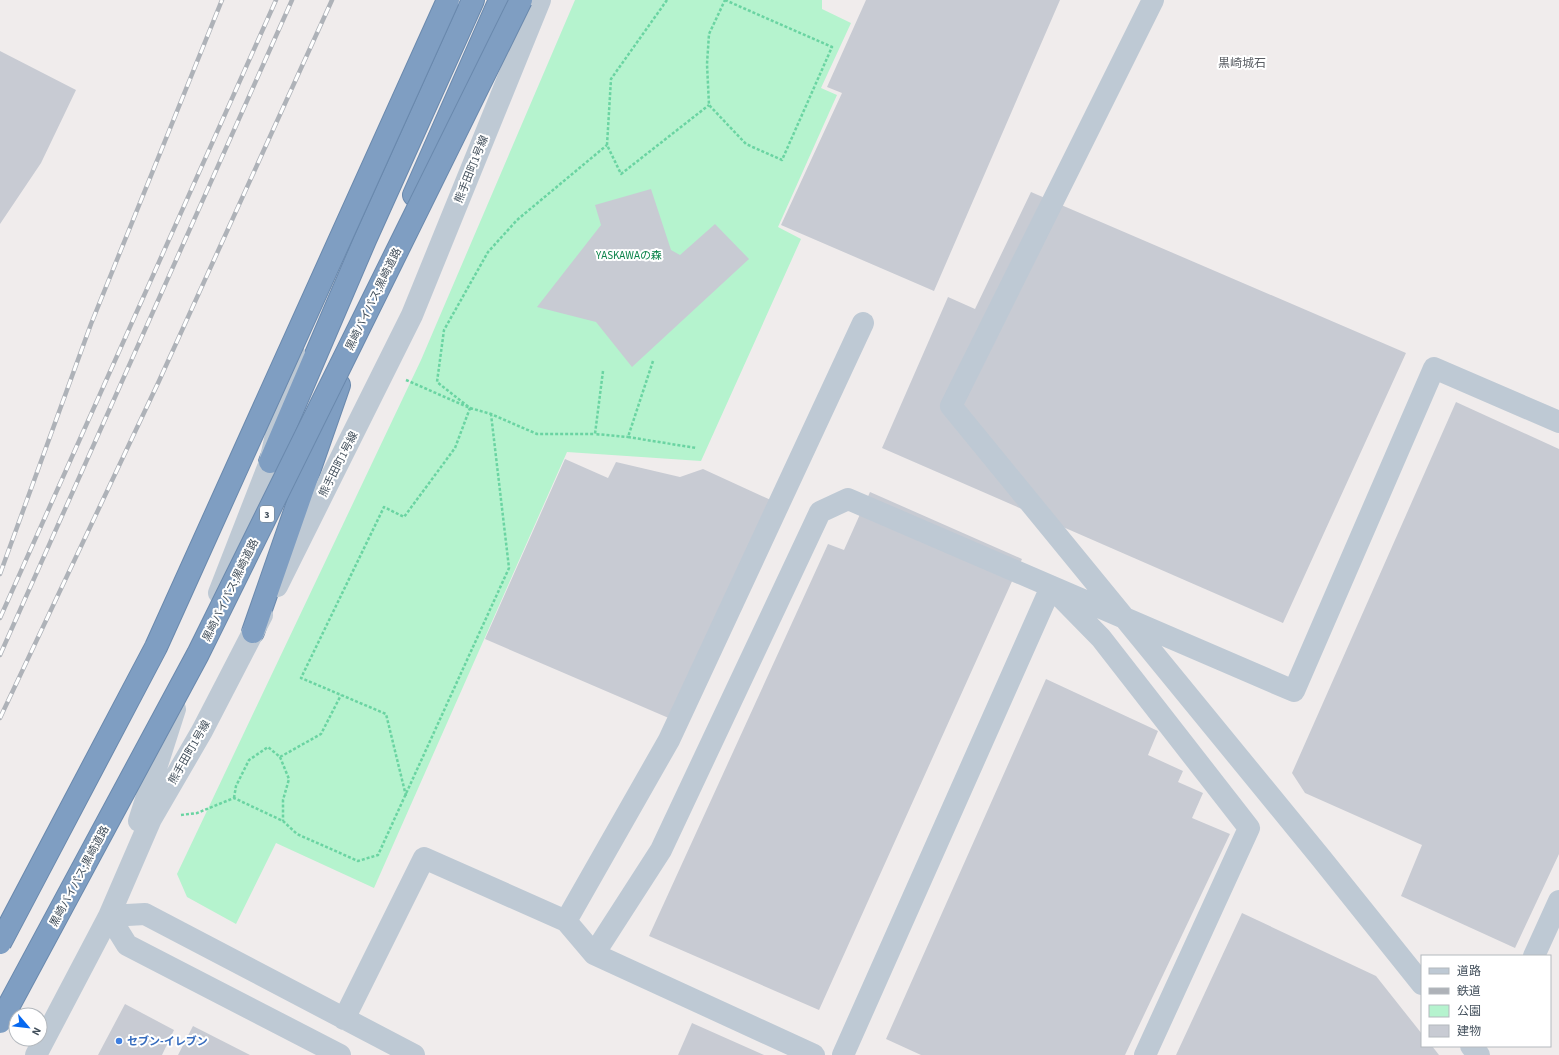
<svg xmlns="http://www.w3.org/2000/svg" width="1559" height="1055" font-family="'Source Sans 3','Noto Sans JP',sans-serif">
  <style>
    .green { fill: #b5f3ce }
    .building { fill: #c8cbd3 }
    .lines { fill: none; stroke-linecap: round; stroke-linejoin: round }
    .highway-casing { stroke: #6a89ad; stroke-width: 24 }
    .path { stroke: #6ad4a2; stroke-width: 2.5; stroke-dasharray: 3 2; stroke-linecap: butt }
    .minor { stroke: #bec9d4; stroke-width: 22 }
    .highway { stroke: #7f9ec2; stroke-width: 22 }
    .rail-casing { stroke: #aeb2b8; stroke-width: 4.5 }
    .rail { stroke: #fff; stroke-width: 3; stroke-dasharray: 9; stroke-linecap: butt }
    .highway-bridge-casing { stroke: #6a89ad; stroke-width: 24; stroke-linecap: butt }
    .highway-bridge { stroke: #7f9ec2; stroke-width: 22 }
    .shop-dot { fill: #3f7fe0; stroke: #fff; stroke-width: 1.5 }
    .labels { text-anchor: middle; stroke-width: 4; stroke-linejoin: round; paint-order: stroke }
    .shield { fill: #fff; stroke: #7b848d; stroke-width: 1 }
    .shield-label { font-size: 10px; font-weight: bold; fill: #43505c }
    .street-label { font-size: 11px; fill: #43505c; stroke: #fff }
    .park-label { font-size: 11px; fill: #0d844b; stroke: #fff }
    .shop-label { font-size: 11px; font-weight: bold; fill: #366cbe; stroke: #fff; text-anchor: start }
    .neighbourhood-label { font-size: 12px; fill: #595d63; stroke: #fff }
  </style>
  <rect width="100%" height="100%" fill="#f0ecec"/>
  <path class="green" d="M575,0H822V9L851,23L821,88L837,95L778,227L801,239L701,461L567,452L374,888L276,843L236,924L187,897L177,874L421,360Z"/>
  <path class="building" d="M866,0H1060L934,291L781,225L842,93L827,87Z
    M0,51L76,90L41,163L0,224Z
    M651,189L671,250L680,255L715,224L749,259L632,367L596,322L537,307L601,225L595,205Z
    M1031,192L1406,353L1283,623L882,448L948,297L975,309Z
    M1456,402L1559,449V854L1515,948L1401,896L1422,845L1305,793L1292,773Z
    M565,459L608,478L616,462L680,477L703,469L773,501L671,719L485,639Z
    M870,492L1022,559L819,1010L649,936L828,544L844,550Z
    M1046,679L1158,731L1148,755L1183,771L1178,782L1203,793L1192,818L1230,834L1125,1055H921L886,1039Z
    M1242,913L1376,976L1422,1034V1046H1432L1439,1055H1176Z
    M125,1004L174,1030L162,1055H98Z
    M692,1023L764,1055H678Z
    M193,1026L250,1055H178Z"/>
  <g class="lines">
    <g class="highway-casing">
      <path id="highway" d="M414,195L500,0
        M270,462L365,240L473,0
        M253,632L339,385"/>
    </g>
    <path class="path" d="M667,0L611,79L607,145L621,174L709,105
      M725,0L832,47L782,160L746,144L709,105L707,64L709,34L725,0
      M653,361L628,437L696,448
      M603,371L595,434L628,437
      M406,380L470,408L491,414L537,434H595
      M280,757L289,779L283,800V821
      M406,796L386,714L301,678L384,507L404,517L455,448L470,408L437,382L444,330L488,252L517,220L607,145
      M234,798L236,786L249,760L268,747L280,757L321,734L341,695
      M181,815L197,813L234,798L283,821L297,834L358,861L378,855L509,568L491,414"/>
    <path class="minor" d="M1153,0L951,406L1321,858L1422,984
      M277,586L412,315L540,0
      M219,593L270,462L294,353
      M139,821L175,709
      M109,916L145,914L414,1055
      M109,916L127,945L340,1055
      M566,921L669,740L863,323
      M594,954L661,850L820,512L848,499L1294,691L1434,368L1559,422
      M1534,956L1559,901
      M344,1019L424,858L566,921L594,954L814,1055
      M1471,1046L1479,1055
      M36,1055L109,916L151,819L202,731L262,615
      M843,1055L1051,587L1101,638L1249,828L1145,1055"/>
    <use href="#highway" class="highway"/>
    <g class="rail-casing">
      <path id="rail" d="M0,574L91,324L222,0
        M0,618L276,0
        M0,655L292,0
        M0,718L159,381L332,0"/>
    </g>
    <use href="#rail" class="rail"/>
    <g class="highway-bridge-casing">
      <path id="highway-bridge" d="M0,943L156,647L448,0
        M0,1022L198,654L521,0"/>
    </g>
    <use href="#highway-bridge" class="highway-bridge"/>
  </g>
  <circle class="shop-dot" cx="119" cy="1041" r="4"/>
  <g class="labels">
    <rect class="shield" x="260" y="506" width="14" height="16" rx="3"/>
    <g class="shield-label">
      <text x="267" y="518">3</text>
    </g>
    <g class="street-label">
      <text transform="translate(471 169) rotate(-68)" y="4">熊手田町1号線</text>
      <text transform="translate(373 299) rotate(-64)" y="4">黒崎バイパス;黒崎道路</text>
      <text transform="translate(338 464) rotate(-63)" y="4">熊手田町1号線</text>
      <text transform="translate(230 590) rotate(-64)" y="4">黒崎バイパス;黒崎道路</text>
      <text transform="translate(189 752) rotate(-60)" y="4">熊手田町1号線</text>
      <text transform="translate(79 876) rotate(-62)" y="4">黒崎バイパス;黒崎道路</text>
    </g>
    <g class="park-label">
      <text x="629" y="259">YASKAWAの森</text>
    </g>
    <g class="shop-label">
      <text x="127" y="1045">セブン-イレブン</text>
    </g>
    <g class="neighbourhood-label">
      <text x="1242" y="67">黒崎城石</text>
    </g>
  </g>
  <rect x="1421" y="955" width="130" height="92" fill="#ffffff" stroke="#b4b9be"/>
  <rect x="1429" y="968" width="20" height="6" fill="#bec9d4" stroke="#b4b9be"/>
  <text x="1457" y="975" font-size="12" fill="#43505c">道路</text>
  <rect x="1429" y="988" width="20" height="6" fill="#aeb2b8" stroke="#b4b9be"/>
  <text x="1457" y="995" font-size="12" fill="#43505c">鉄道</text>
  <rect x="1429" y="1005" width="20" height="12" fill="#b5f3ce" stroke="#b4b9be"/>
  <text x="1457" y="1015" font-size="12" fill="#43505c">公園</text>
  <rect x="1429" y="1025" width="20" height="12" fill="#c8cbd3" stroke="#b4b9be"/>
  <text x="1457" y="1035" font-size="12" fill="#43505c">建物</text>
  <g transform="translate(28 1027) rotate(118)"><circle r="19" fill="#ffffff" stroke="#b4b9be"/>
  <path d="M0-3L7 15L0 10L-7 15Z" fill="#0668f0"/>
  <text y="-6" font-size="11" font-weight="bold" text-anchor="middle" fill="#43505c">N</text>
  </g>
</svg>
